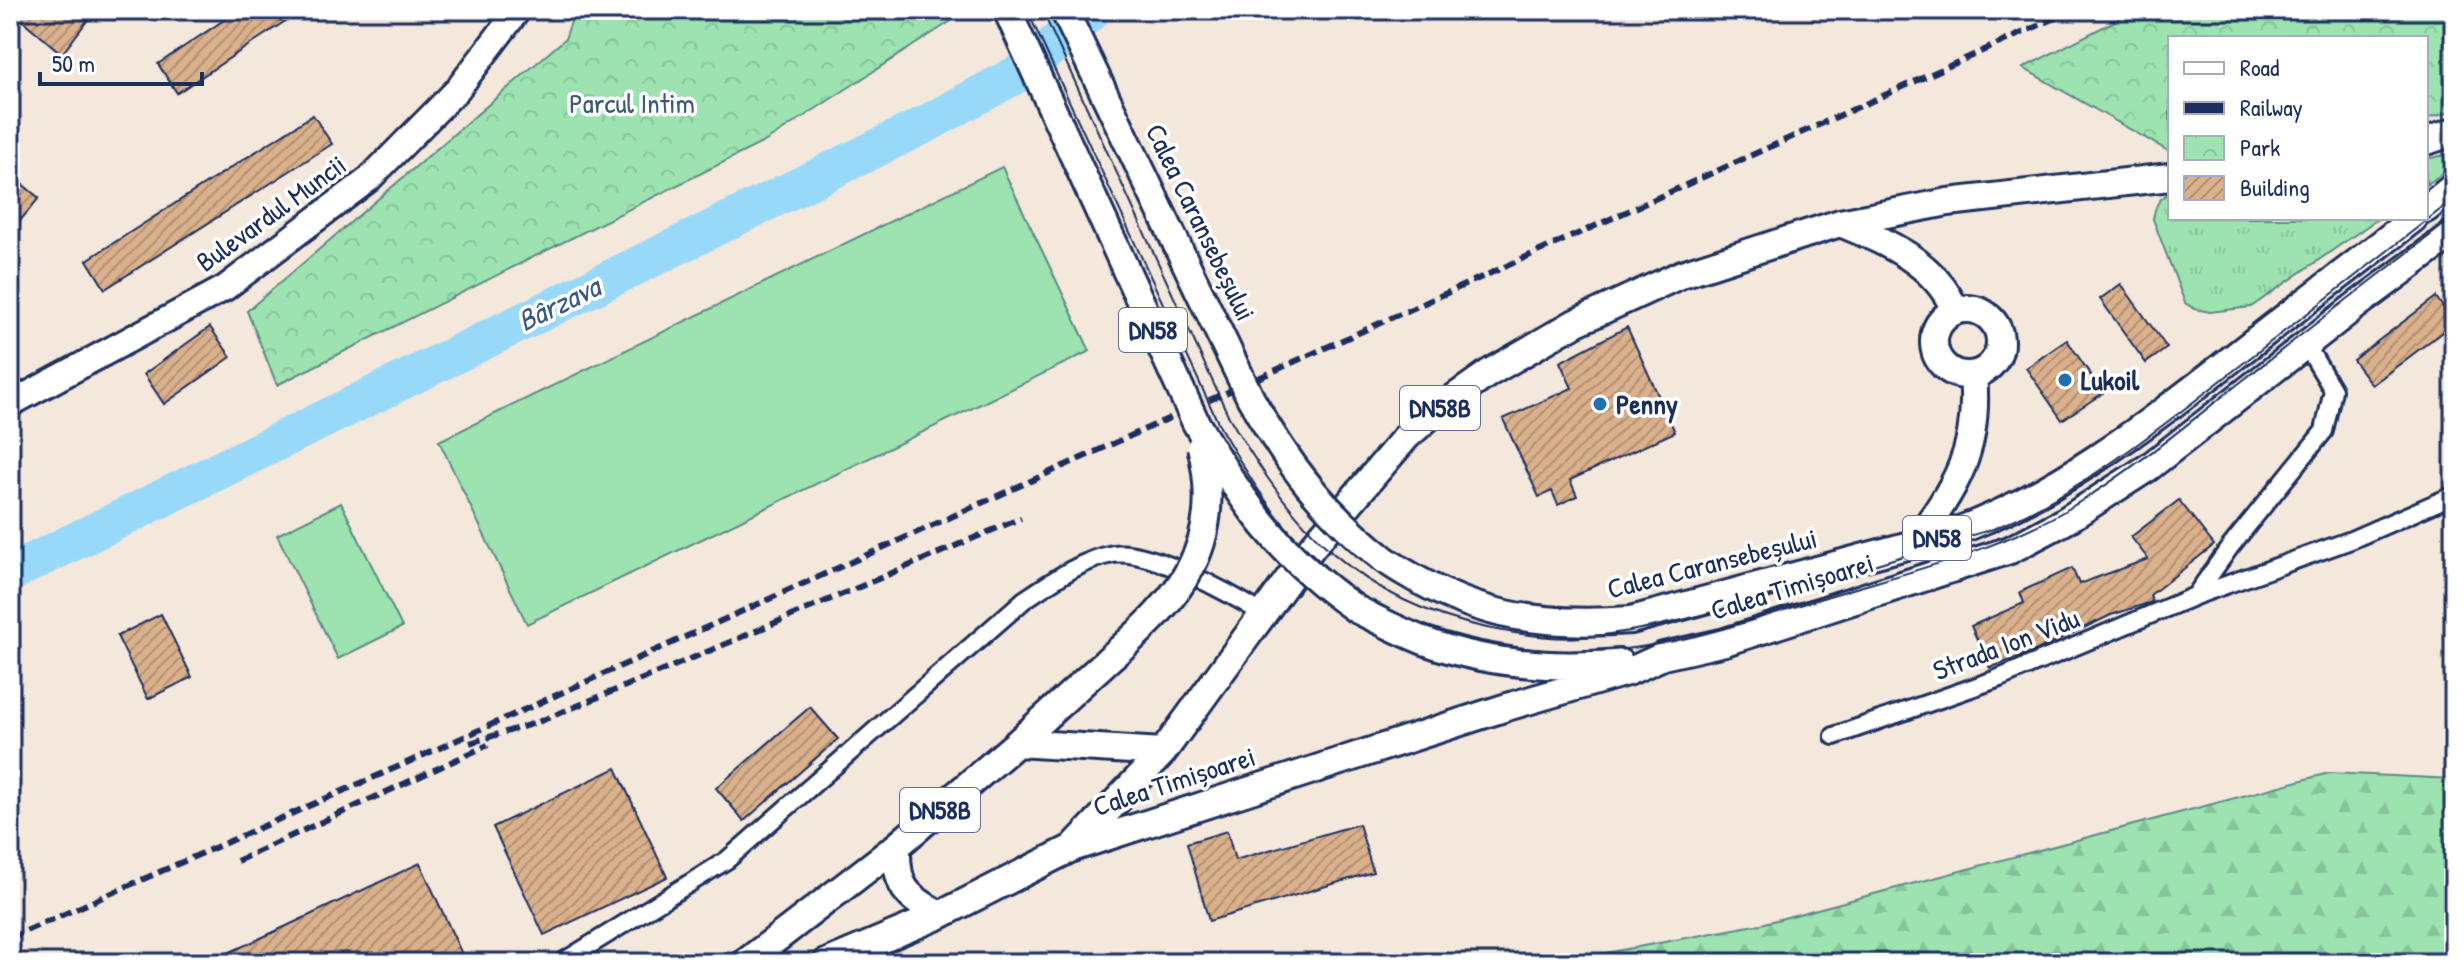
<svg xmlns="http://www.w3.org/2000/svg" width="2464" height="973" font-family="'Patrick Hand',sans-serif">
  <style>
    .grass { fill: url(#grass-tufts); stroke: #5c8987; stroke-width: 2 }
    .forest { fill: url(#forest-firs); stroke: #5c8987; stroke-width: 2 }
    .park { fill: url(#park-crowns); stroke: #5c8987; stroke-width: 2 }
    .garden { fill: #9ce3b0; stroke: #5c8987; stroke-width: 2 }
    .lines { fill: none; stroke-linecap: round; stroke-linejoin: round }
    .river { stroke: #98d9fa; stroke-width: 38 }
    .building { fill: url(#building-hatch); stroke: #1b2f5e; stroke-width: 2 }
    .street-casing { stroke: #1b2f5e; stroke-width: 22 }
    .secondary-casing { stroke: #1b2f5e; stroke-width: 30 }
    .primary-casing { stroke: #1b2f5e; stroke-width: 32 }
    .street { stroke: #fff; stroke-width: 16 }
    .secondary { stroke: #fff; stroke-width: 24 }
    .primary { stroke: #fff; stroke-width: 26 }
    .tram { stroke: #1b2f5e; stroke-width: 2 }
    .rail { stroke: #1b2f5e; stroke-width: 6; stroke-dasharray: 12 6; stroke-linecap: butt }
    .primary-bridge-casing { stroke: #1b2f5e; stroke-width: 32; stroke-linecap: butt }
    .primary-bridge { stroke: #fff; stroke-width: 26 }
    .poi-dot { fill: #1f6fb2; stroke: #fff; stroke-width: 3 }
    .labels { text-anchor: middle; stroke-width: 7; stroke-linejoin: round; paint-order: stroke }
    .shield { fill: #fff; stroke: #5f6d8e; stroke-width: 2 }
    .shield-label { font-size: 26px; font-weight: bold; fill: #1b2f5e }
    .park-label { font-size: 28px; fill: #3b5c72; stroke: #fff }
    .street-label { font-size: 28px; fill: #1b2f5e; stroke: #fff }
    .poi-label { font-size: 28px; font-weight: bold; fill: #1b2f5e; stroke: #fff; text-anchor: start }
    .water-label { font-size: 30px; font-style: italic; fill: #3a5a85; stroke: #fff }
  </style>
  <defs>
    <pattern id="grass-tufts" width="24" height="20" patternUnits="userSpaceOnUse" patternTransform="scale(2)"><rect width="24" height="20" fill="#9ce3b0"/><path d="M3 7l-1-3M5 7V3M7 7l1-3M15 17l-1-3M17 17v-4M19 17l1-3" fill="none" stroke="#86c39a"/></pattern>
    <pattern id="forest-firs" width="22" height="20" patternUnits="userSpaceOnUse" patternTransform="scale(2)"><rect width="22" height="20" fill="#9ce3b0"/><path d="M5 1l3.5 6h-7zM16 11l3.5 6h-7z" fill="#86c39a"/></pattern>
    <pattern id="park-crowns" width="20" height="18" patternUnits="userSpaceOnUse" patternTransform="scale(2)"><rect width="20" height="18" fill="#9ce3b0"/><path d="M2 6a3 3 0 1 1 6 0M12 15a3 3 0 1 1 6 0" fill="none" stroke="#86c39a"/></pattern>
    <pattern id="building-hatch" width="6" height="6" patternUnits="userSpaceOnUse" patternTransform="scale(2)"><rect width="6" height="6" fill="#dbb18c"/><path d="M-1 1l2-2M0 6l6-6M5 7l2-2" fill="none" stroke="#b19076"/></pattern>
  </defs>
  <rect width="100%" height="100%" fill="#f4e8dc"/>
  <filter id="ink" filterUnits="userSpaceOnUse"><feTurbulence type="fractalNoise" baseFrequency=".0125" numOctaves="2"/><feDisplacementMap in="SourceGraphic" scale="16" xChannelSelector="R" yChannelSelector="G"/><feConvolveMatrix kernelMatrix="1 2 1 2 8 2 1 2 1" color-interpolation-filters="sRGB"/></filter>
  <g filter="url(#ink)">
    <path class="grass" d="M2454,153V165L2426,185V159Z
      M2170,193V218H2379L2251,307L2210,312L2195,309L2185,303L2153,219C2155,207 2158,198 2170,193Z"/>
    <path class="forest" d="M2329,773L2454,779V963H1552L1761,924Z"/>
    <path class="park" d="M575,10H960L962,14L766,141L277,385L247,311L565,39Z
      M2136,10H2454V111L2426,119V38H2170V152L2023,68Z"/>
    <path class="garden" d="M1002,167L1090,351L527,624L439,441Z
      M341,503L402,627L338,659L277,535Z"/>
    <g class="lines">
      <path class="river" d="M10,573L926,124L1025,70L1093,10"/>
    </g>
    <path class="building" d="M10,10H82L90,17L62,54Z
      M239,10H302L177,93L158,64Z
      M313,115L332,144L105,289L87,260Z
      M10,174L39,198L10,233Z
      M2121,284L2167,348L2146,363L2100,299Z
      M2436,297L2454,323L2372,385L2353,360Z
      M210,327L231,357L164,404L144,374Z
      M1627,327L1675,432L1570,480L1577,496L1558,505L1552,491L1539,497L1503,419L1572,388L1560,362Z
      M2067,340L2103,393L2062,420L2026,368Z
      M2179,500L2214,545L2150,595L2152,602L2111,615L2037,650L1990,668L1971,626L2024,603L2020,592L2072,568L2079,584L2148,559L2131,537Z
      M161,614L192,677L148,699L117,636Z
      M810,707L838,739L744,821L716,788Z
      M616,768L667,877L544,935L493,827Z
      M1359,824L1373,872L1209,921L1187,843L1227,831L1235,860Z
      M420,863L466,963H206L276,931Z"/>
    <g class="lines">
      <g class="street-casing">
        <path id="street" d="M2195,596L2230,547L2324,431L2333,390L2306,345
          M1834,736L1997,679L2195,596L2351,540L2454,495
          M561,963L727,860L1024,600C1051,582 1081,560 1113,554C1149,548 1231,594 1263,614"/>
      </g>
      <g class="secondary-casing">
        <path id="secondary" d="M10,404L225,288L369,179L457,90L518,10"/>
      </g>
      <g class="primary-casing">
        <path id="primary" d="M2426,141L2454,132
          M2426,209L2454,186
          M1840,223C1885,241 1935,262 1955,310
          M1934 342a33 33 0 1 1 66 0a33 33 0 1 1-66 0Z
          M1913,545C1956,487 1980,450 1973,375
          M1385,560C1468,615 1533,627 1631,620L1943,536C2064,495 2165,410 2265,333C2315,294 2365,257 2414,218
          M1356,609C1378,620 1401,632 1424,641C1486,664 1555,669 1620,663
          M1017,743L1110,658
          M1075,845L1163,752L1312,547L1406,437L1438,409L1489,373L1575,323L1682,274L1840,223L1948,202L2170,177
          M897,846C896,887 905,896 940,915
          M745,963L897,846L1017,743L1163,752
          M826,963L940,915L1072,848L1507,707L1630,671L1663,656L1725,642L2010,550L2065,521L2149,467L2358,304L2454,233"/>
      </g>
      <use href="#street" class="street"/>
      <use href="#secondary" class="secondary"/>
      <use href="#primary" class="primary"/>
      <path class="tram" d="M1027,10L1221,429C1244,468 1268,510 1300,542C1320,562 1342,584 1366,598C1445,643 1551,660 1640,647C1704,638 1767,615 1829,596C1911,571 1998,551 2073,506C2133,470 2187,424 2242,381C2312,326 2383,272 2454,217
        M1042,10L1229,417C1294,528 1357,600 1487,628C1517,634 1552,640 1583,637C1649,632 1714,612 1778,593C1850,572 1921,551 1993,529C2083,491 2156,431 2232,372C2306,314 2380,256 2454,199"/>
      <path class="rail" d="M470,743L538,722L662,671L1021,518
        M237,861L488,745
        M10,938L404,764L2073,10"/>
      <g class="primary-bridge-casing">
        <path id="primary-bridge" d="M1007,10L1196,423C1242,502 1279,556 1356,609
          M1064,10L1251,399C1288,465 1325,513 1385,560
          M1110,658C1182,596 1225,545 1201,446"/>
      </g>
      <use href="#primary-bridge" class="primary-bridge"/>
    </g>
  </g>
  <g class="poi-dot">
    <circle cx="2065" cy="380" r="8"/>
    <circle cx="1600" cy="404" r="8"/>
  </g>
  <g class="labels">
    <g class="shield">
      <rect x="1119" y="308" width="68" height="44" rx="6"/>
      <rect x="1400" y="386" width="80" height="44" rx="6"/>
      <rect x="1903" y="516" width="68" height="44" rx="6"/>
      <rect x="900" y="788" width="80" height="44" rx="6"/>
    </g>
    <g class="shield-label">
      <text x="1153" y="339">DN58</text>
      <text x="1440" y="417">DN58B</text>
      <text x="1937" y="547">DN58</text>
      <text x="940" y="819">DN58B</text>
    </g>
    <g class="park-label">
      <text x="632" y="113">Parcul Intim</text>
    </g>
    <g class="street-label">
      <text transform="translate(271 213) rotate(-36)" y="10">Bulevardul Muncii</text>
      <text transform="translate(1201 222) rotate(64)" y="10">Calea Caransebeșului</text>
      <text transform="translate(1712 563) rotate(-14)" y="10">Calea Caransebeșului</text>
      <text transform="translate(1792 586) rotate(-17)" y="10">Calea Timișoarei</text>
      <text transform="translate(2006 644) rotate(-21)" y="10">Strada Ion Vidu</text>
      <text transform="translate(1174 781) rotate(-18)" y="10">Calea Timișoarei</text>
    </g>
    <g class="poi-label">
      <text x="2081" y="390">Lukoil</text>
      <text x="1616" y="414">Penny</text>
    </g>
    <g class="water-label">
      <text transform="translate(559 304) rotate(-26)" y="10">Bârzava</text>
    </g>
  </g>
  <rect width="2464" height="973" fill="none" stroke="#fff" stroke-width="40"/>
  <rect x="20" y="20" width="2424" height="933" fill="none" stroke="#1b2f5e" stroke-width="3" filter="url(#ink)"/>
  <rect x="2168" y="36" width="260" height="184" fill="#ffffff" stroke="#a4acbf" stroke-width="2"/>
  <rect x="2184" y="62" width="40" height="12" fill="#ffffff" stroke="#a4acbf" stroke-width="2"/>
  <text x="2240" y="76" font-size="24" fill="#1b2f5e">Road</text>
  <rect x="2184" y="102" width="40" height="12" fill="#1b2f5e" stroke="#a4acbf" stroke-width="2"/>
  <text x="2240" y="116" font-size="24" fill="#1b2f5e">Railway</text>
  <rect x="2184" y="136" width="40" height="24" fill="url(#park-crowns)" stroke="#a4acbf" stroke-width="2"/>
  <text x="2240" y="156" font-size="24" fill="#1b2f5e">Park</text>
  <rect x="2184" y="176" width="40" height="24" fill="url(#building-hatch)" stroke="#a4acbf" stroke-width="2"/>
  <text x="2240" y="196" font-size="24" fill="#1b2f5e">Building</text>
  <path d="M40 72v12h162v-12" fill="none" stroke="#1b2f5e" stroke-width="4"/>
  <text x="52" y="72" font-size="24" fill="#1b2f5e" stroke="#ffffff" stroke-width="6" paint-order="stroke">50 m</text>
</svg>
